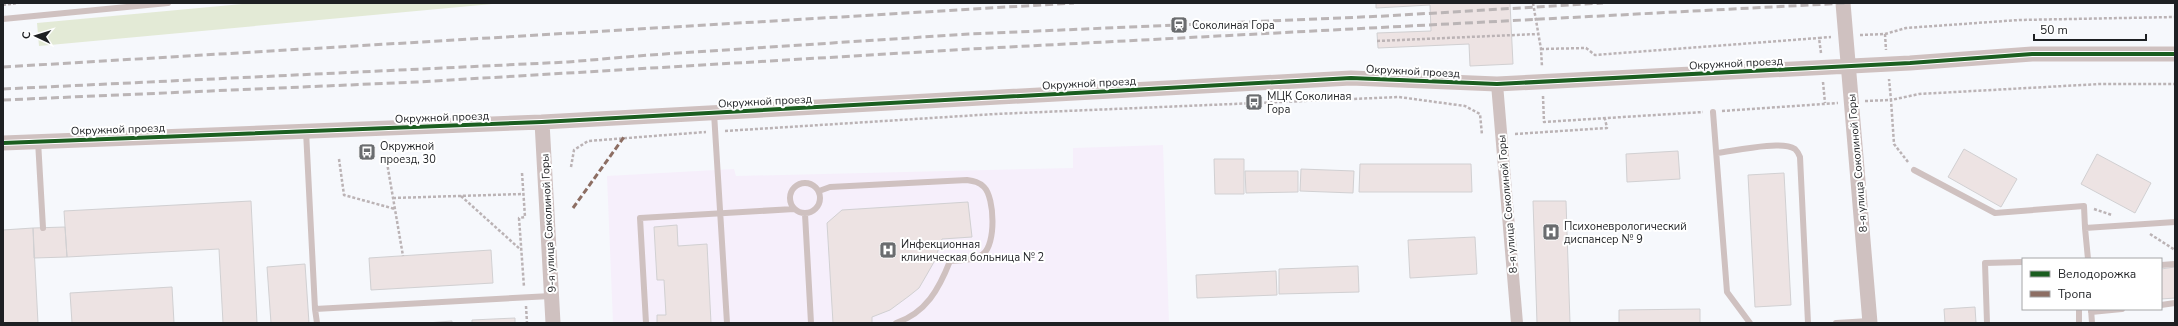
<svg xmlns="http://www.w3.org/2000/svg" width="2178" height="326" font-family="'Nunito Sans',sans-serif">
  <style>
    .medical { fill: #f6effb }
    .green { fill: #e3ead6 }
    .building { fill: #ede3e3; stroke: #d1d0d2 }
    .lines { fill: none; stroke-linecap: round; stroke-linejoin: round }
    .path { stroke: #bbb3b5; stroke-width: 2.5; stroke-dasharray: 3 2; stroke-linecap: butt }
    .service { stroke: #cfc1c0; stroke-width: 6 }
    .minor { stroke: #cfc1c0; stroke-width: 12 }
    .tertiary { stroke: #cfc1c0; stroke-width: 15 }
    .rail { stroke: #bbb5b6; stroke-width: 3; stroke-dasharray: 8 4; stroke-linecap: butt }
    .quiet { stroke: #8d6e63; stroke-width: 3; stroke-dasharray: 6 3; stroke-linecap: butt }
    .cycleway-casing { stroke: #fff; stroke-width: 6 }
    .cycleway { stroke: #1b5e20; stroke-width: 4 }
    .labels { text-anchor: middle; stroke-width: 4; stroke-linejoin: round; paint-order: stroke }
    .poi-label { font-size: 11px; fill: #1e2023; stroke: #fff; text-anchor: start }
    .street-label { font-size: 11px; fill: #1e2023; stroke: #fff }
  </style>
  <rect width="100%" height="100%" fill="#f6f8fc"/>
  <path class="medical" d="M1163,145L1169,323H613L607,176L734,169L736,176L1073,168V148Z"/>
  <path class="green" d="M253,3H503L39,46L37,23Z"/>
  <path class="building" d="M1376,3H1510L1513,64L1470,66L1469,44L1378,48L1377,33L1431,31L1430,5L1376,8Z
    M1964,149L2017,179L2001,207L1948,177Z
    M1678,151L1680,179L1627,182L1626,154Z
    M2097,154L2151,183L2135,213L2081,184Z
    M1214,159H1244V194H1215Z
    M1360,164H1471L1472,192H1359Z
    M1301,169L1354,171L1353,193L1300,191Z
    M1245,171H1298V192L1246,193Z
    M1784,173L1791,305L1755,307L1748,175Z
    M251,201L257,323H223L219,249L67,257L64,211Z
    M1533,201H1566L1570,323H1537Z
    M968,202L972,237L942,239L934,262L926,276L919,288L909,296L890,310L872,317V323H833L827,223L842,210Z
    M677,225L678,246L707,244L711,323H657V315H666L664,280H657L654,227Z
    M65,227L67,257L34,258L33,228Z
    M33,228L38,323H3V230Z
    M1475,237L1477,274L1410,278L1408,240Z
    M491,250L493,283L371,290L369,258Z
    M305,264L309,323H271L267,267Z
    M1358,266L1359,292L1279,294V269Z
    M2175,267V298L2161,299V269Z
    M1276,271L1277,295L1197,298L1196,275Z
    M172,287L174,323H72L70,293Z
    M1975,307L1976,323H1945L1944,309Z
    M1700,309V323H1619V310Z
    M515,318V323H472V320Z
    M452,321V323H427Z"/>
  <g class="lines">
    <path class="path" d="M1533,3L1541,49L1542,67
      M3,5L18,3
      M1885,34L1906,28L2019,20L2175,17
      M1860,35L1885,34L1886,50
      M1377,41L1538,34
      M1541,49L1586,48L1595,55L1819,38
      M1821,53L1819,38L1831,37
      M1823,82L1825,103
      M1543,96L1544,122L1703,112
      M1865,101L1891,100L1889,79
      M1722,111L1838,103
      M725,131L995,114L1399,97L1465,106L1480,114L1482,135
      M1515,134L1607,128L1605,119
      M386,157L403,256
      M339,159L344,195L395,209
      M1908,162L1894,144L1891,100L1919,94L2100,84H2175
      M571,167L574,150L588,141L706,132
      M522,173L525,217L519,218L524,287
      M461,196L521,250
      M393,198L523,194
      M2094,209L2112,215
      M2150,234L2175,250
      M526,306L527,323"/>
    <path class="service" d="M3,19L168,3
      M1713,112L1727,292L1750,323
      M714,113L727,323
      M306,131L315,309L551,296
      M38,141L43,228
      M1717,153C1734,151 1780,140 1795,149C1797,151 1799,154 1800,157L1808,323
      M1914,170L1995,213L2084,206L2085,228
      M790 198a15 15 0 1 1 30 0a15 15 0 1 1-30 0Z
      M819,191L830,187L967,180C974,181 979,182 984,187C995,198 996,245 983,254C974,261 960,260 950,261C939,289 926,313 896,323
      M805,214L811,323
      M2088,259L2085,228L2175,222
      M2161,265L2175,264
      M2161,305L2175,303
      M315,309L317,323
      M2079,309V323
      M2091,309L2092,323
      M2091,312L2122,309
      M646,323L640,218L794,209
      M1836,323L1869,321
      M1987,323L1985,263L2023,262"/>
    <path class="minor" d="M1497,84L1517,323"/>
    <path class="tertiary" d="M1843,3L1870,323
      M542,122L553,323
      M3,143L542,122L1351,78L1497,84L1910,63L2032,54H2175"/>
    <path class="rail" d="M3,67L1074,3
      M3,89L568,62L649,55L969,34L1385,16L1603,3
      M3,100L417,82L971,49L1847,3"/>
    <path class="quiet" d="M573,208L624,137"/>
    <g class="cycleway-casing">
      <path id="cycleway" d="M3,143L542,122L1351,78L1497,84L1910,63L2032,54H2175"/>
    </g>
    <use href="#cycleway" class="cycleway"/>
  </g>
  <defs>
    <g id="station-square" transform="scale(0.9)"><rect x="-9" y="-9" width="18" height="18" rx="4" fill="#6a6c6f" stroke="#fff"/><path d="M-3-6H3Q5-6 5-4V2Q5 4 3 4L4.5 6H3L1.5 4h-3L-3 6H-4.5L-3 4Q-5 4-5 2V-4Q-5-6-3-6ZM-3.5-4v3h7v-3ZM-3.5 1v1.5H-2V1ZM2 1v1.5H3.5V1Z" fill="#fff"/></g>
    <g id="bus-square" transform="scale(0.9)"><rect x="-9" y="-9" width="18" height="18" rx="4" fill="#6a6c6f" stroke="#fff"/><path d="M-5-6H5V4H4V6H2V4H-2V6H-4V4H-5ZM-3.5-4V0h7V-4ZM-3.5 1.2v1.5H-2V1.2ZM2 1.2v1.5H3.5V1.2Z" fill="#fff"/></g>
    <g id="hospital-square" transform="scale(0.9)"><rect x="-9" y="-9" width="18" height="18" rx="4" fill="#6a6c6f" stroke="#fff"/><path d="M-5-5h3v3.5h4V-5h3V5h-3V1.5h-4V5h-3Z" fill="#fff"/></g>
  </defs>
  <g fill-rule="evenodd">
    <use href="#station-square" x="1179" y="25"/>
    <use href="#bus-square" x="1254" y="102"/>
    <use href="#bus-square" x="367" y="152"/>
    <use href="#hospital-square" x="1551" y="232"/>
    <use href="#hospital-square" x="888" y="250"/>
  </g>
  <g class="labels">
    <g class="poi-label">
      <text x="1192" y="29">Соколиная Гора</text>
      <text x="1267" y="100">МЦК Соколиная<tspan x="1267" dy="13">Гора</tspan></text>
      <text x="380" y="150">Окружной<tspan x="380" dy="13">проезд, 30</tspan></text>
      <text x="1564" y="230">Психоневрологический<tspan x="1564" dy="13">диспансер № 9</tspan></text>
      <text x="901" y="248">Инфекционная<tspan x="901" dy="13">клиническая больница № 2</tspan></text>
    </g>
    <g class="street-label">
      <text transform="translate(1736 63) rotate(-3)" y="4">Окружной проезд</text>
      <text transform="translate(1413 71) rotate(3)" y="4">Окружной проезд</text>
      <text transform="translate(1089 83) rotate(-3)" y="4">Окружной проезд</text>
      <text transform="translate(765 101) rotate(-3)" y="4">Окружной проезд</text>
      <text transform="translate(442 117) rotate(-2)" y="4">Окружной проезд</text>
      <text transform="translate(118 129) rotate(-2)" y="4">Окружной проезд</text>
      <text transform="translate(1857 163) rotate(-95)" y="4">8-я улица Соколиной Горы</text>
      <text transform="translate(1507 204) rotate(-95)" y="4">8-я улица Соколиной Горы</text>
      <text transform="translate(548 223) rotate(-93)" y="4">9-я улица Соколиной Горы</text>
    </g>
  </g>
  <rect width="2178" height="326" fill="none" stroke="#1e2023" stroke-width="8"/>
  <rect x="2022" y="258" width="140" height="52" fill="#ffffff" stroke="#a5a6a7"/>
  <rect x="2030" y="271" width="20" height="6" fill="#1b5e20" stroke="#a5a6a7"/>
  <text x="2058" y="278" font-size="12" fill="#1e2023">Велодорожка</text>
  <rect x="2030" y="291" width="20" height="6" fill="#8d6e63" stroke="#a5a6a7"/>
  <text x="2058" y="298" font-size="12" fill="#1e2023">Тропа</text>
  <g transform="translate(36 36) rotate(274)" stroke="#ffffff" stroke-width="3" paint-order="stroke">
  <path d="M0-3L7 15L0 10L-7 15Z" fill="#1e2023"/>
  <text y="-6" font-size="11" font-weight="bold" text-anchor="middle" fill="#1e2023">С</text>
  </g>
  <path d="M2034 34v6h112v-6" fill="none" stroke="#1e2023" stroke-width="2"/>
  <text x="2040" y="34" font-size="12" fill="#1e2023" stroke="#ffffff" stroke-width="3" paint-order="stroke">50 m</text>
</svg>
